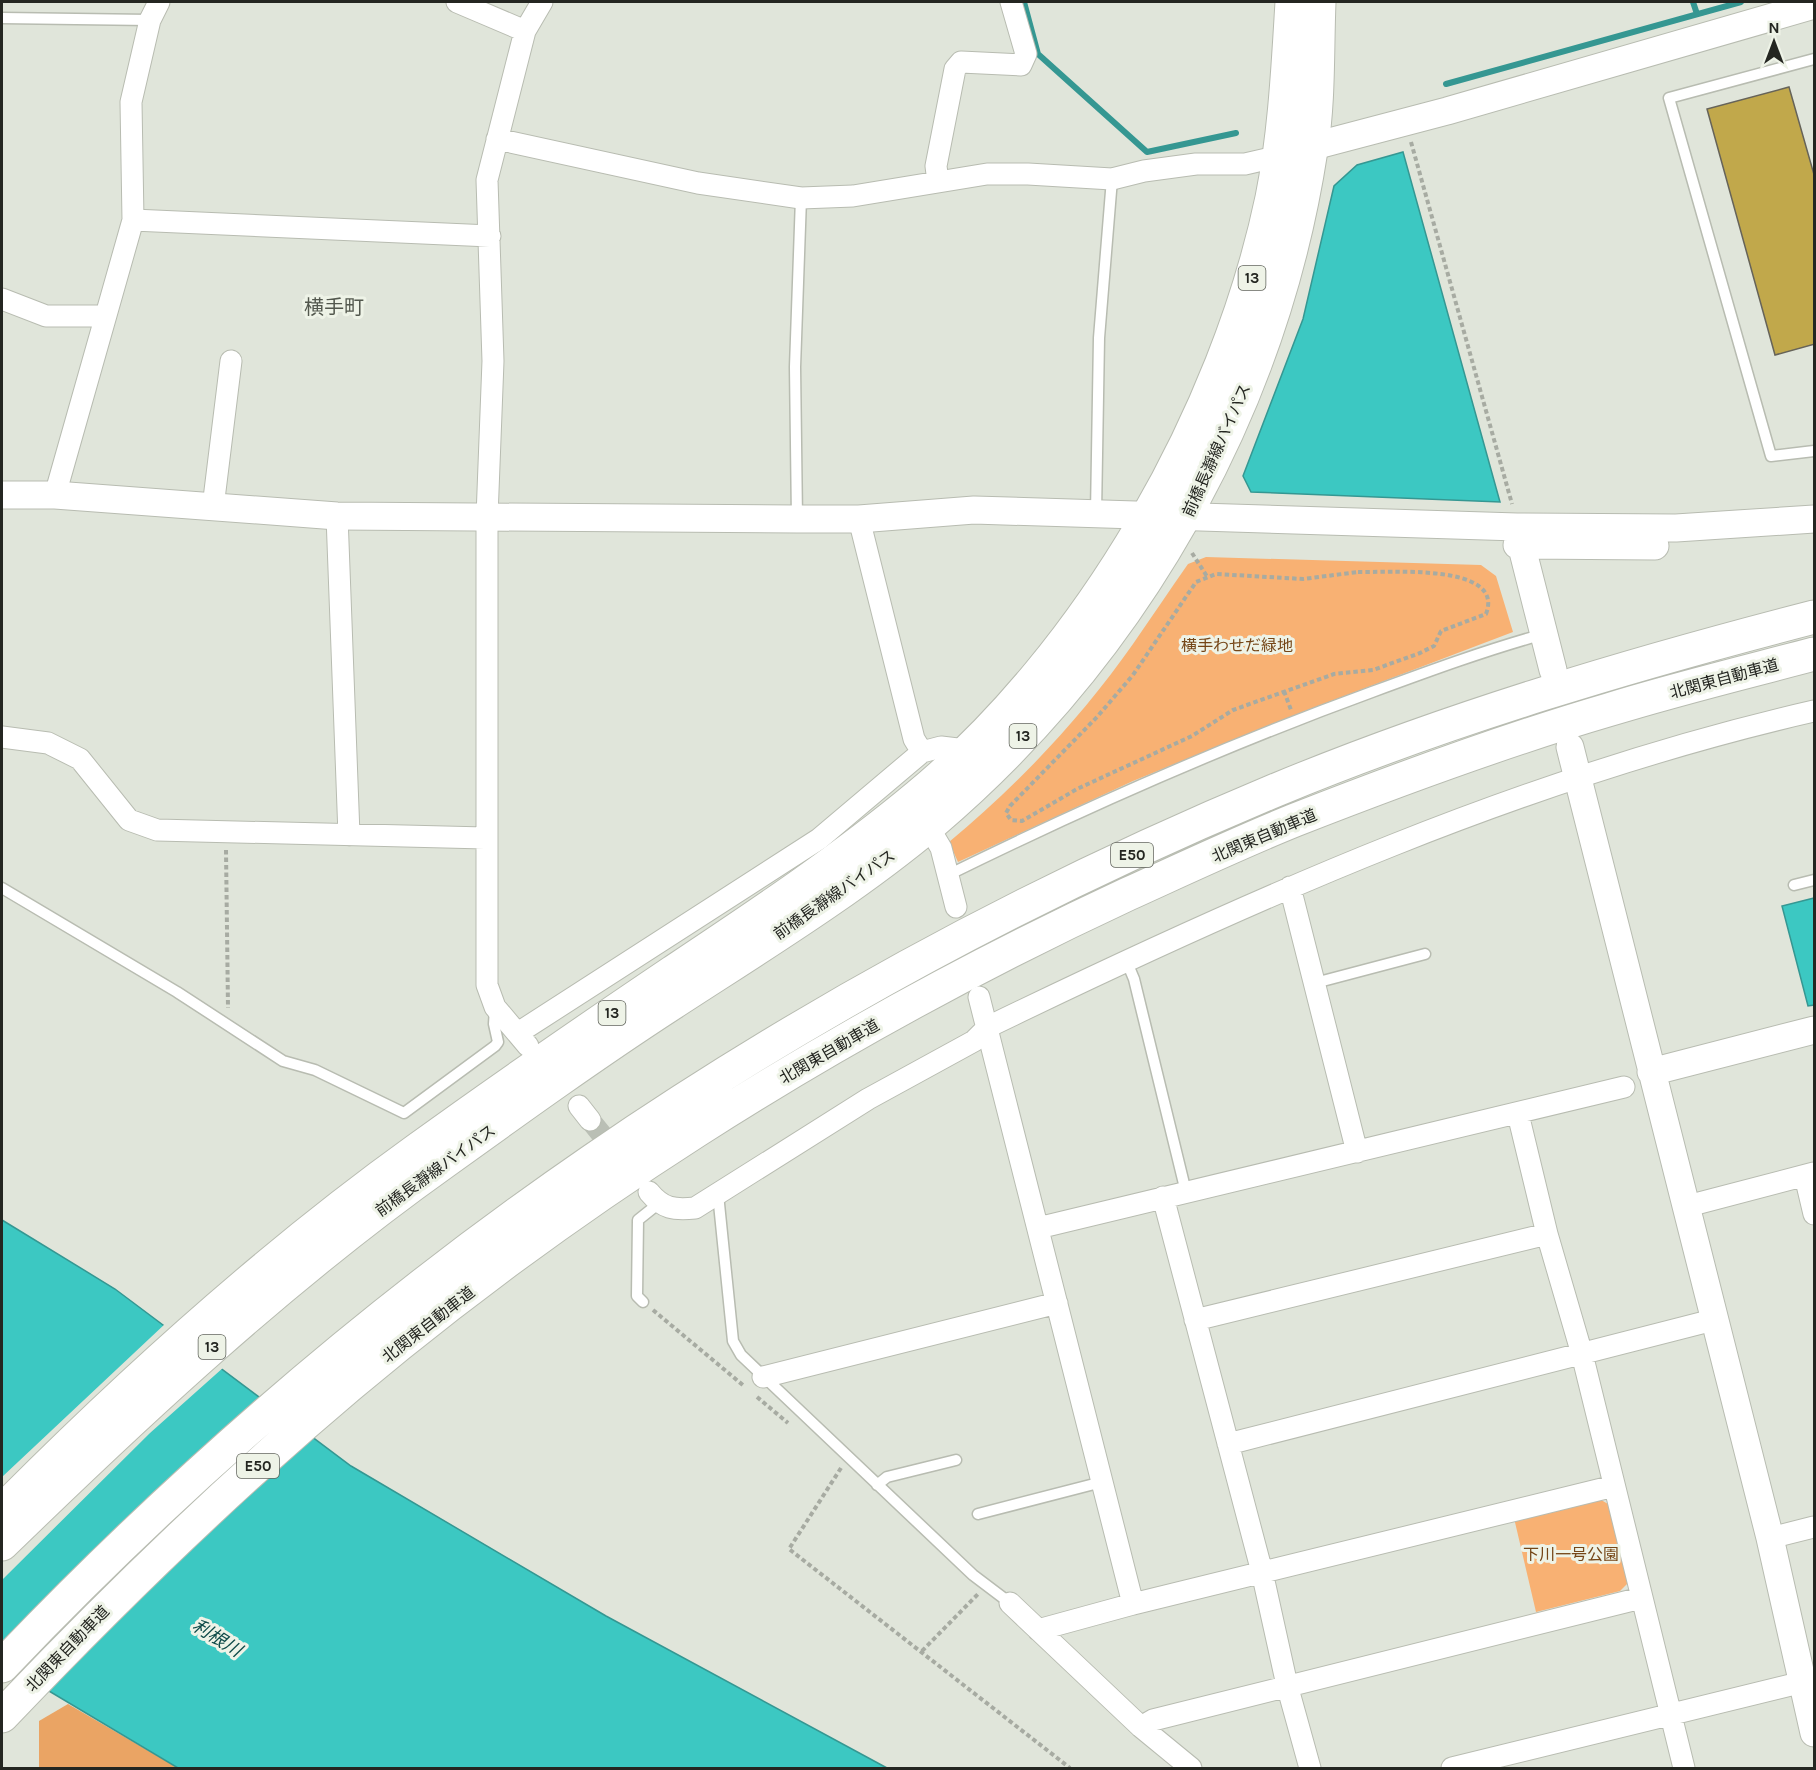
<svg xmlns="http://www.w3.org/2000/svg" width="1816" height="1770" font-family="Karla,'Noto Sans JP',sans-serif">
  <style>
    .green { fill: #f8b173 }
    .forest { fill: #eaa464 }
    .water { fill: #3cc8c2; stroke: #359792; stroke-width: 1.5 }
    .pier { fill: #e0e5da }
    .lines { fill: none; stroke-linecap: round; stroke-linejoin: round }
    .stream { stroke: #359792; stroke-width: 6 }
    .building { fill: #c1a84b; stroke: #666359; stroke-width: 1.5 }
    .minor-tunnel { stroke: #babfb5; stroke-width: 21; stroke-dasharray: 21 10; stroke-linecap: butt }
    .service-casing { stroke: #b8bcb1; stroke-width: 13 }
    .minor-casing { stroke: #b8bcb1; stroke-width: 23 }
    .tertiary-casing { stroke: #b8bcb1; stroke-width: 29 }
    .primary-casing { stroke: #b8bcb1; stroke-width: 35 }
    .motorway-casing { stroke: #b8bcb1; stroke-width: 35 }
    .path { stroke: #a7aba2; stroke-width: 4; stroke-dasharray: 4.5 3; stroke-linecap: butt }
    .service { stroke: #fff; stroke-width: 10 }
    .minor { stroke: #fff; stroke-width: 21 }
    .tertiary { stroke: #fff; stroke-width: 27 }
    .primary { stroke: #fff; stroke-width: 33 }
    .motorway { stroke: #fff; stroke-width: 33 }
    .labels { text-anchor: middle; stroke-width: 6; stroke-linejoin: round; paint-order: stroke }
    .shield { fill: #eef3e7; stroke: #61645c; stroke-width: 1.5 }
    .shield-label { font-size: 15px; font-weight: bold; fill: #242621 }
    .street-label { font-size: 16px; fill: #242621; stroke: #eef3e7 }
    .park-label { font-size: 16px; fill: #754617; stroke: #eef3e7 }
    .water-label { font-size: 18px; font-style: italic; fill: #0f4b49; stroke: #eef3e7 }
    .quarter-label { font-size: 20px; fill: #53584e; stroke: #eef3e7 }
  </style>
  <rect width="100%" height="100%" fill="#e0e5da"/>
  <path class="green" d="M1206,557L1481,565L1496,576L1513,632L1305,711L1133,781L958,862L949,842C1018,785 1081,718 1133,644C1151,618 1169,591 1188,564Z
    M1596,1497L1608,1504L1628,1583L1620,1591L1536,1612L1514,1518Z"/>
  <path class="forest" d="M68,1704L178,1768H39V1721Z"/>
  <path class="water" d="M1403,152L1500,502L1251,492L1243,476L1303,319L1334,186L1357,165Z
    M1814,898V1005L1808,1006L1782,906Z
    M2,1220L115,1289L351,1466L606,1616L887,1768H178L2,1663Z"/>
  <path class="pier" d="M166,1323L224,1367L150,1433L2,1580V1477Z"/>
  <g class="lines">
    <path class="stream" d="M1024,2L1038,54L1147,152L1236,133
      M1693,2L1697,14
      M1446,84L1741,2"/>
  </g>
  <path class="building" d="M1789,87L1815,178V344L1775,355L1707,109Z"/>
  <g class="lines">
    <path class="minor-tunnel" d="M590,1120L620,1157"/>
    <g class="service-casing">
      <path id="service" d="M2,18L150,20
        M1814,59L1669,98L1771,456L1814,451
        M1096,513L1099,338L1112,179
        M797,519L795,367L801,198
        M948,875C1086,807 1227,745 1372,692C1429,671 1486,650 1544,634
        M1794,885L1814,880
        M2,888L177,992L283,1061L315,1070L404,1113L495,1046L498,1042L494,1024L495,1008
        M1126,960L1134,979L1186,1192
        M1315,983L1425,954
        M718,1194L733,1341L741,1355L973,1575L1010,1603
        M643,1302L637,1296L638,1220L658,1204
        M877,1485L887,1477L956,1460
        M978,1514L1102,1482"/>
    </g>
    <g class="minor-casing">
      <path id="minor" d="M457,2L525,31
        M497,139L698,183L801,198L853,196L987,174H1028L1112,179L1144,171L1196,164H1245L1280,156
        M938,182L936,166L955,69L961,62L1021,65L1026,54L1011,2
        M133,220L490,236
        M2,299L46,316H105
        M55,495L133,220L131,102L150,20L159,2
        M213,507L231,361
        M337,516L349,835
        M859,519L914,739L922,752
        M2,737L48,743L80,759L129,820L157,830L485,838
        M928,826L941,848L956,907
        M1290,887L1357,1152
        M979,997L1133,1604
        M518,1033L819,839L922,752L941,747L966,750
        M528,1046L495,1007L487,985V517L493,361L487,180L525,31L542,2
        M579,1106L590,1120
        M1518,1114L1547,1234L1582,1354L1684,1768
        M1805,1176L1814,1214
        M649,1192C663,1209 674,1210 695,1208L868,1099L974,1041L988,1027C1254,898 1525,777 1814,711
        M1163,1197L1262,1572L1287,1685L1310,1768
        M1684,1207L1814,1173
        M1038,1228L1624,1087
        M1195,1320L1547,1234
        M763,1377L1057,1303
        M1228,1444L1713,1320
        M1770,1538L1814,1527
        M1010,1603L1141,1727L1191,1768
        M1038,1630L1133,1604L1614,1486
        M1141,1727L1153,1720L1641,1598
        M1452,1768L1803,1682"/>
    </g>
    <g class="tertiary-casing">
      <path id="tertiary" d="M1295,151L1447,111L1814,5
        M2,495H55L337,516L797,519H859L974,510L1517,527L1676,528L1814,519
        M1517,528L1553,670
        M1517,545L1655,546
        M1570,747L1770,1538L1814,1733
        M1651,1072L1814,1030"/>
    </g>
    <g class="primary-casing">
      <path id="primary" d="M2,1511C131,1381 268,1257 417,1150C501,1089 587,1030 673,972C757,916 840,861 918,796C1090,653 1226,417 1272,198C1285,133 1288,67 1292,2
        M2,1544C142,1408 285,1275 444,1162C519,1108 594,1054 671,1004C760,946 852,890 933,822C1134,651 1271,411 1311,150C1319,101 1317,51 1319,2"/>
    </g>
    <g class="motorway-casing">
      <path id="motorway" d="M2,1666C368,1282 786,994 1276,790C1450,718 1632,664 1814,617
        M2,1716C98,1615 197,1518 302,1426C549,1210 831,1032 1128,894C1183,869 1238,843 1295,820C1397,780 1502,741 1608,710C1676,689 1746,672 1814,654"/>
    </g>
    <path class="path" d="M1411,142L1512,504
      M1192,553L1208,578
      M1358,572C1385,573 1506,562 1486,614L1441,631L1434,646L1420,653L1373,670L1334,674L1233,710L1192,736L1077,789L1022,821L1011,820L1006,813L1010,806L1097,717L1133,675L1196,582L1216,574L1303,579Z
      M1284,691L1291,710
      M226,850L228,1008
      M653,1310L744,1386
      M757,1397L788,1423
      M841,1468L789,1549L1070,1768
      M922,1651L978,1594"/>
    <use href="#service" class="service"/>
    <use href="#minor" class="minor"/>
    <use href="#tertiary" class="tertiary"/>
    <use href="#primary" class="primary"/>
    <use href="#motorway" class="motorway"/>
  </g>
  <g class="labels">
    <g class="shield">
      <rect x="1238.5" y="266" width="27" height="24" rx="4.5"/>
      <rect x="1009.5" y="724" width="27" height="24" rx="4.5"/>
      <rect x="1111" y="843" width="42" height="24" rx="4.5"/>
      <rect x="598.5" y="1001" width="27" height="24" rx="4.5"/>
      <rect x="198.5" y="1335" width="27" height="24" rx="4.5"/>
      <rect x="237" y="1454" width="42" height="24" rx="4.5"/>
    </g>
    <g class="shield-label">
      <text x="1252" y="283">13</text>
      <text x="1023" y="741">13</text>
      <text x="1132" y="860">E50</text>
      <text x="612" y="1018">13</text>
      <text x="212" y="1352">13</text>
      <text x="258" y="1471">E50</text>
    </g>
    <g class="street-label">
      <text transform="translate(1216 450) rotate(-66)" y="6">前橋長瀞線バイパス</text>
      <text transform="translate(1724 678) rotate(-15)" y="6">北関東自動車道</text>
      <text transform="translate(1264 835) rotate(-23)" y="6">北関東自動車道</text>
      <text transform="translate(834 894) rotate(-35)" y="6">前橋長瀞線バイパス</text>
      <text transform="translate(829 1051) rotate(-30)" y="6">北関東自動車道</text>
      <text transform="translate(435 1170) rotate(-36)" y="6">前橋長瀞線バイパス</text>
      <text transform="translate(428 1324) rotate(-38)" y="6">北関東自動車道</text>
      <text transform="translate(67 1648) rotate(-46)" y="6">北関東自動車道</text>
    </g>
    <g class="park-label">
      <text x="1237" y="651">横手わせだ緑地</text>
      <text x="1571" y="1560">下川一号公園</text>
    </g>
    <g class="water-label">
      <text transform="translate(217 1638) rotate(32)" y="6">利根川</text>
    </g>
    <g class="quarter-label">
      <text x="334" y="314">横手町</text>
    </g>
  </g>
  <rect width="1816" height="1770" fill="none" stroke="#242621" stroke-width="6"/>
  <g transform="translate(1774 42)" stroke="#eef3e7" stroke-width="4.5" paint-order="stroke">
  <path d="M0-4.5L10 22L0 15L-10 22Z" fill="#242621"/>
  <text y="-9" font-size="16" font-weight="bold" text-anchor="middle" fill="#242621">N</text>
  </g>
</svg>
